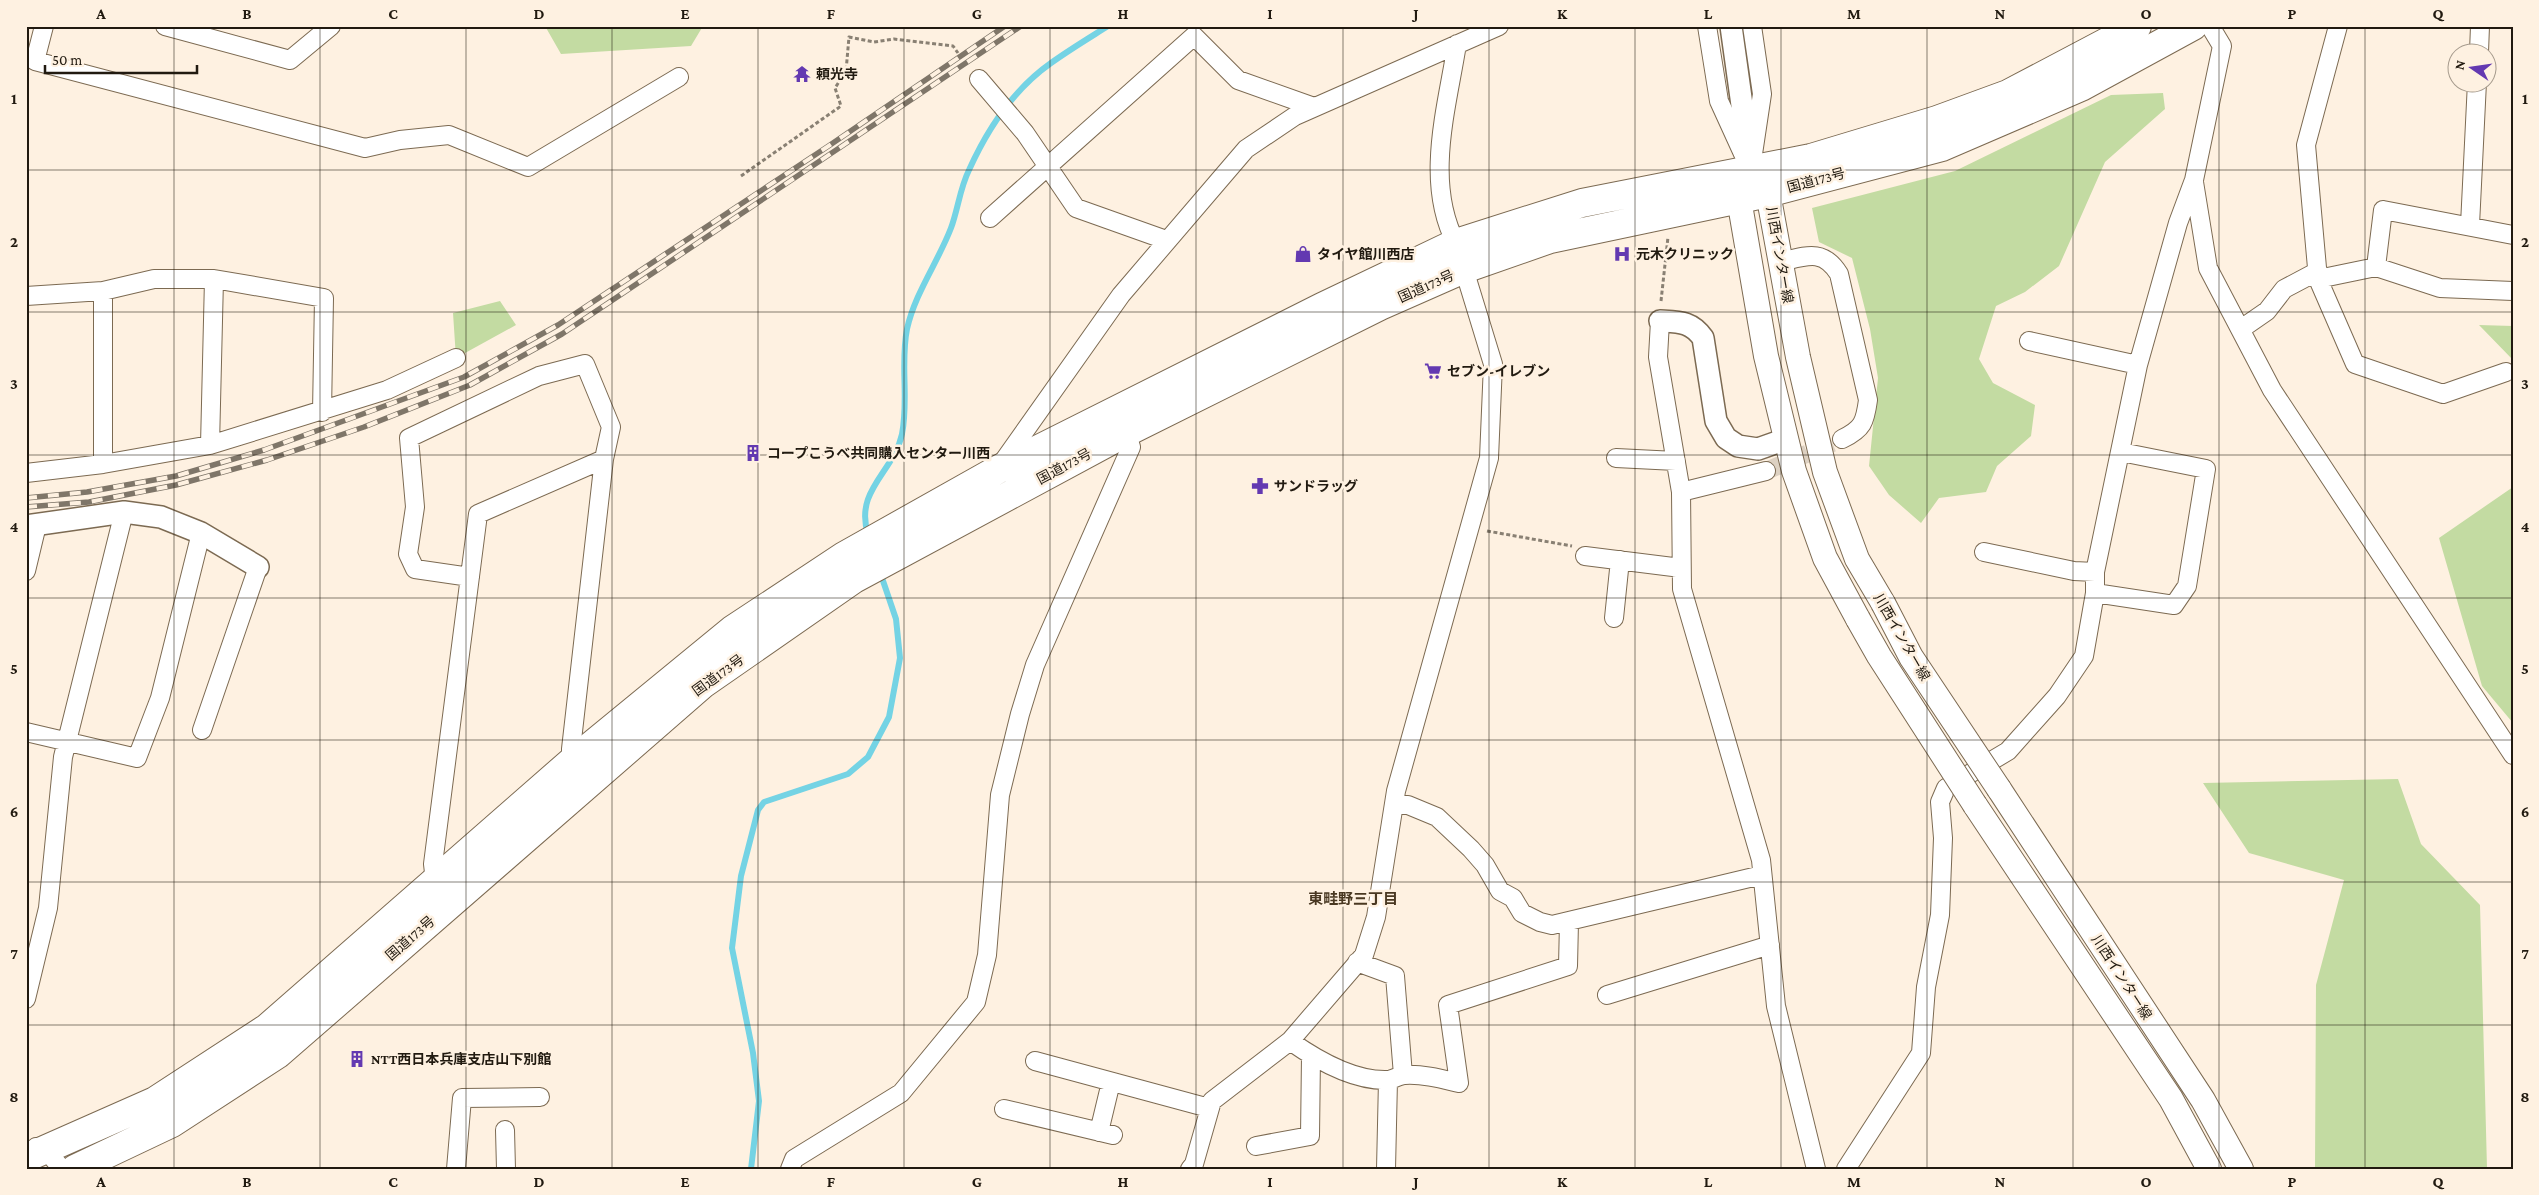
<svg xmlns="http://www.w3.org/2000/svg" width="2539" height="1195" font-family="'Crimson Pro','Noto Sans JP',serif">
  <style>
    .green { fill: #c3dba2 }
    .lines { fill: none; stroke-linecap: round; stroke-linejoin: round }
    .stream { stroke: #74d3e4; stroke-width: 6 }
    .minor-tunnel { stroke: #ddd1c2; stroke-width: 18; stroke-dasharray: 18 9; stroke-linecap: butt }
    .minor-casing { stroke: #7c6a52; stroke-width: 20 }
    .tertiary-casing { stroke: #7c6a52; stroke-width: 24 }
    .secondary-casing { stroke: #7c6a52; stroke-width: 26 }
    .trunk-casing { stroke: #7c6a52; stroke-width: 30 }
    .path { stroke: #898073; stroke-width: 3; stroke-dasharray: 4 2.5; stroke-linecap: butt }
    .minor { stroke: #fff; stroke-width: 18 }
    .tertiary { stroke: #fff; stroke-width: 21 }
    .secondary { stroke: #fff; stroke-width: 24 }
    .trunk { stroke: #fff; stroke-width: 28 }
    .rail-casing { stroke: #7f7669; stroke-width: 5.5 }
    .rail { stroke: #fef1e1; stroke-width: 4; stroke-dasharray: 11; stroke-linecap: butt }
    .secondary-bridge-casing { stroke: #7c6a52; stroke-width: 26; stroke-linecap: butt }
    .secondary-bridge { stroke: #fff; stroke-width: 24 }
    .grid { fill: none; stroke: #211a10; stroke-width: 1; stroke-opacity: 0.55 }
    .labels { text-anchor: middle; stroke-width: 5; stroke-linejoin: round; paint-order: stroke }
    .poi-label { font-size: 14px; font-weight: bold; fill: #211a10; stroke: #fef1e1; text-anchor: start }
    .street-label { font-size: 14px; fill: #211a10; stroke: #fef1e1 }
    .neighbourhood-label { font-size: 15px; font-weight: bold; fill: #493822; stroke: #fef1e1 }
    .neatline { fill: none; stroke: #211a10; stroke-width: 2 }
    .grid-label { font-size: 16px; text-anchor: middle; font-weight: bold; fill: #211a10 }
  </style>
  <rect width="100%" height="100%" fill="#fef1e1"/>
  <path class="green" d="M545,26H703L691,46L561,54Z
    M2163,93L2165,109L2105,162L2059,266L2025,292L1996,306L1979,359L1993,383L2035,405L2031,436L1997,466L1986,492L1939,498L1921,523L1889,495L1869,466L1878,378L1870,329L1852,258L1819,242L1812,208L1955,171L2111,95Z
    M500,301L516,325L456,358L453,313Z
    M2479,325L2513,326V360Z
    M2513,487V723L2482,686L2439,538Z
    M2398,779L2421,844L2480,905L2487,1168L2498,1169L2315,1167L2316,985L2344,880L2249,853L2203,783Z"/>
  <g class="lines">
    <path class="stream" d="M868,534C854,490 894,472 902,434C909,399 900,364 907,329C915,293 938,262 951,228C958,209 960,188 969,170C987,130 1014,89 1051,63C1069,50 1089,38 1108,26
      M751,1169L759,1101L753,1053L732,948L741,876L758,810L764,802L848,774L868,757L889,717L900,658L896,619L880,572"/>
    <path class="minor-tunnel" d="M1766,471L1842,439"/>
    <g class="minor-casing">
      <path id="minor" d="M44,26L35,61L365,148L400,140L449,135L528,167L679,77
        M165,26L290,60L331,26
        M1707,26L1719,101L1745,158
        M1752,26L1762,94L1753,154
        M2338,26L2306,145L2318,279L2376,267L2383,210L2513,235
        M2479,52L2480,26
        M979,79L1025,133L1076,208L1166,240
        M2194,182L2208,268L2272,390L2513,755
        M990,218L1194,36L1238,80L1314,107
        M2470,225L2477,82
        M1781,262C1806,256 1823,248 1839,274L1868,400C1865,422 1863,429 1842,439
        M2376,267L2440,288L2513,291
        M2318,279L2355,364L2443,394L2506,372
        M103,291V464
        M26,296L103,291L154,279H214L324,298L322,412
        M1660,321L1658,357L1681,492L1682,589L1761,860L1776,1006L1816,1169
        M2241,329L2267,311L2284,289L2318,271
        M2029,341L2138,365
        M210,445L214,279
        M1616,458L1676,461
        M1000,466L1121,295L1246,149L1295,116L1499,26
        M26,473L103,464L210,445L387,390L456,358
        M1681,492L1766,471
        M1984,552L2074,571L2095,572
        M1585,556L1681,568
        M26,571L37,525
        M470,577L415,569L408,554L415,507L409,438L539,376L585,364L611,427L604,459
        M2095,593L2174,605L2187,586L2206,469L2121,452
        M1614,618L1620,560
        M202,730L258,567
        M26,732L137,758L160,698L201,533
        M1394,805H1408L1437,817L1471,849L1485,865L1500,891L1513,898L1522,913L1540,922L1552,925L1762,875
        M435,881L433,864L478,514L604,459L571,749V762
        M1357,962L1395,976L1403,1075
        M1607,995L1770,945
        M26,999L48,908L63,757L124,512
        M1290,1041C1317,1060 1353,1081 1387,1080C1393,1080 1399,1075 1405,1075C1424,1074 1442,1079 1459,1083L1448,1005L1568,966L1569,922
        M1035,1061L1209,1108
        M1004,1109L1113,1135
        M505,1130L506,1169
        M1099,1132L1111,1082
        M1256,1146L1310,1136L1311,1056
        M36,1147L46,1150L62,1169
        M456,1169L462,1098L540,1097
        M790,1169L794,1159L901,1093L976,1002L987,955L1000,795L1020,714L1035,665L1131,447L1124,424
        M1190,1169L1194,1164L1212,1101L1290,1041L1364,955L1376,917L1396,791L1489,458L1493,364L1456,243C1424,182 1447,108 1457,44
        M1386,1169L1388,1080
        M1846,1169L1921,1053L1926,987L1940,915L1943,838L1940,802L1946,788L2008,751L2057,696L2084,656L2095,593V572L2138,365L2178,223L2194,180L2222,46L2210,26"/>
    </g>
    <g class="tertiary-casing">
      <path id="tertiary" d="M1731,26L1751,170
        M1660,321C1679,322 1691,321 1703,338L1716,421L1726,438L1738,446L1758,449L1786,439
        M26,526L124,512L161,517L201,533L258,567"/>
    </g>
    <g class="secondary-casing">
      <path id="secondary" d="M1758,179L1768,193L1798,357L1825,472L1857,559L1883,603
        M1746,183L1739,199L1766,356L1794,471L1825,558L1858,619
        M1999,789L2203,1100L2241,1169
        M1975,805L2171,1099L2209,1169"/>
    </g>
    <g class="trunk-casing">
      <path id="trunk" d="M26,1158L155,1101L267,1028L571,762L732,630L844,556L997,470L1322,307L1456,243L1582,203L1811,158L1937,120L2008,94L2137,26
        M75,1169L172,1123L278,1054L703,684L854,579L1127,432L1380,306L1464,269L1550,239L1768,193L1942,147L2081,87L2193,26"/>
    </g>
    <path class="path" d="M741,176L841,106L835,88L846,71L849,37L874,42L894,39L953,46L958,53
      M1661,301L1668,237
      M1487,531L1572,546"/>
    <use href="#minor" class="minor"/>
    <use href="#tertiary" class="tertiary"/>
    <use href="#secondary" class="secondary"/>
    <use href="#trunk" class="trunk"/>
    <g class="rail-casing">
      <path id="rail" d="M26,498L87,492L176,476L264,450L464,377L558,325L830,145L1005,26
        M26,507L89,502L176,485L267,460L364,427L470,385L562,334L1021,26"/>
    </g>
    <use href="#rail" class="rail"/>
    <g class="secondary-bridge-casing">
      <path id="secondary-bridge" d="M1883,603L1911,657L1999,789
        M1858,619L1879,656L1975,805"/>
    </g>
    <use href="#secondary-bridge" class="secondary-bridge"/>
  </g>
  <path class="grid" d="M174,26V1169M320,26V1169M466,26V1169M612,26V1169M758,26V1169M904,26V1169M1050,26V1169M1196,26V1169M1343,26V1169M1489,26V1169M1635,26V1169M1781,26V1169M1927,26V1169M2073,26V1169M2219,26V1169M2365,26V1169M26,170H2513M26,312H2513M26,455H2513M26,598H2513M26,740H2513M26,882H2513M26,1025H2513"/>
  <defs>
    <g id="temple-bare" transform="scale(1.35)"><path d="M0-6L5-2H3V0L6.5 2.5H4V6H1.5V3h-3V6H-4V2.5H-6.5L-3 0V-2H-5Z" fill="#6339b1" stroke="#fef1e1" stroke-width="2.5" paint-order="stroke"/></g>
    <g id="shop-bare" transform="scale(1.35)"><path d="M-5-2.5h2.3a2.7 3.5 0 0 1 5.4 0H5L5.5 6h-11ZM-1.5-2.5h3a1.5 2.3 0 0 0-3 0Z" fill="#6339b1" stroke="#fef1e1" stroke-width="2.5" paint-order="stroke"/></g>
    <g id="hospital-bare" transform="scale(1.35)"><path d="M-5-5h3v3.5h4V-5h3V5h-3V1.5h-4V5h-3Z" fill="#6339b1" stroke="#fef1e1" stroke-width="2.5" paint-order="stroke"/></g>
    <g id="supermarket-bare" transform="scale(1.35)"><path d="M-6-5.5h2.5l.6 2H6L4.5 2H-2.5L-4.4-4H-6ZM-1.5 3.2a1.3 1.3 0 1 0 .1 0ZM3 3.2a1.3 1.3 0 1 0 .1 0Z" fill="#6339b1" stroke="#fef1e1" stroke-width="2.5" paint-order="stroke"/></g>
    <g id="building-bare" transform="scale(1.35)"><path d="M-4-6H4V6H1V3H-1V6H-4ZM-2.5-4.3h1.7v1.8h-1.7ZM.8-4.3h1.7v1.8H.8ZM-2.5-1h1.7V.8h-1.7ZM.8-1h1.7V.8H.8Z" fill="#6339b1" stroke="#fef1e1" stroke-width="2.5" paint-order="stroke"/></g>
    <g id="pharmacy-bare" transform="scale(1.35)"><path d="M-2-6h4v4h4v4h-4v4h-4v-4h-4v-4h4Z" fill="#6339b1" stroke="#fef1e1" stroke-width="2.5" paint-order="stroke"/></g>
  </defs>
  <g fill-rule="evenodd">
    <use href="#temple-bare" x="802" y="74"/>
    <use href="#shop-bare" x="1303" y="254"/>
    <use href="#hospital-bare" x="1622" y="254"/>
    <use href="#supermarket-bare" x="1433" y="371"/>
    <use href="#building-bare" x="753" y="453"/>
    <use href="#pharmacy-bare" x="1260" y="486"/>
    <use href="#building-bare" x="357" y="1059"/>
  </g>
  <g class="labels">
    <g class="poi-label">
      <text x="816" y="79">頼光寺</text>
      <text x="1317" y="259">タイヤ館川西店</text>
      <text x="1636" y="259">元木クリニック</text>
      <text x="1447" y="376">セブン-イレブン</text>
      <text x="767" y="458">コープこうべ共同購入センター川西</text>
      <text x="1274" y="491">サンドラッグ</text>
      <text x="371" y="1064">NTT西日本兵庫支店山下別館</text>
    </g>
    <g class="street-label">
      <text transform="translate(1816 180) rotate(-15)" y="5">国道173号</text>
      <text transform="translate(1780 255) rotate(80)" y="5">川西インター線</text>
      <text transform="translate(1426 286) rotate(-24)" y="5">国道173号</text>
      <text transform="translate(1064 466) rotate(-28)" y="5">国道173号</text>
      <text transform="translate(1902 637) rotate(60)" y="5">川西インター線</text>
      <text transform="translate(718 675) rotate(-36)" y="5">国道173号</text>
      <text transform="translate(410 938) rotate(-41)" y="5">国道173号</text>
      <text transform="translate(2122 977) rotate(57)" y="5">川西インター線</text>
    </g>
    <g class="neighbourhood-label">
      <text x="1353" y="904">東畦野三丁目</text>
    </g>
  </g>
  <rect width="2539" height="1195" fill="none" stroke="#fef1e1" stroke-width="55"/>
  <g transform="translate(2472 68) rotate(283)"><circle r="24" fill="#fef1e1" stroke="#a69b8d"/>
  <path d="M0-4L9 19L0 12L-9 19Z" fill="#6339b1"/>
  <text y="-8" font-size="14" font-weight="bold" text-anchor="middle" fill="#211a10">N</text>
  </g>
  <path d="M45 65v8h152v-8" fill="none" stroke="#211a10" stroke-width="2.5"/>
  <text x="52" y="65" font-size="15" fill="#211a10" stroke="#fef1e1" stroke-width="4" paint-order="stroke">50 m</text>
  <rect x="28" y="28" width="2484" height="1140" class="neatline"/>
  <g class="grid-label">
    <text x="101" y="19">A</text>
    <text x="247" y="19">B</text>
    <text x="393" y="19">C</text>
    <text x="539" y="19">D</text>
    <text x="685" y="19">E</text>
    <text x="831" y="19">F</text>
    <text x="977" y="19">G</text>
    <text x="1123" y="19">H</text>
    <text x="1270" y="19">I</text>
    <text x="1416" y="19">J</text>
    <text x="1562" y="19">K</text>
    <text x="1708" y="19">L</text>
    <text x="1854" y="19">M</text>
    <text x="2000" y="19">N</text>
    <text x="2146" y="19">O</text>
    <text x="2292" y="19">P</text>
    <text x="2438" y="19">Q</text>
    <text x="14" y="104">1</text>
    <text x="2525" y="104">1</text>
    <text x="14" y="247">2</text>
    <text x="2525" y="247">2</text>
    <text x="14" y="389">3</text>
    <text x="2525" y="389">3</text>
    <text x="14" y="532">4</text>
    <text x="2525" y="532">4</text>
    <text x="14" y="674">5</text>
    <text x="2525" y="674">5</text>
    <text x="14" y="817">6</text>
    <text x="2525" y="817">6</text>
    <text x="14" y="959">7</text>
    <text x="2525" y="959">7</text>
    <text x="14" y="1102">8</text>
    <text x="2525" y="1102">8</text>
    <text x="101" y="1187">A</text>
    <text x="247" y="1187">B</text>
    <text x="393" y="1187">C</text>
    <text x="539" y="1187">D</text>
    <text x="685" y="1187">E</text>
    <text x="831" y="1187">F</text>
    <text x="977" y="1187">G</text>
    <text x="1123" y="1187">H</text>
    <text x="1270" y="1187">I</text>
    <text x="1416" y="1187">J</text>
    <text x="1562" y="1187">K</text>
    <text x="1708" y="1187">L</text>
    <text x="1854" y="1187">M</text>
    <text x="2000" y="1187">N</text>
    <text x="2146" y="1187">O</text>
    <text x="2292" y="1187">P</text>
    <text x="2438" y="1187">Q</text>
  </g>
</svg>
